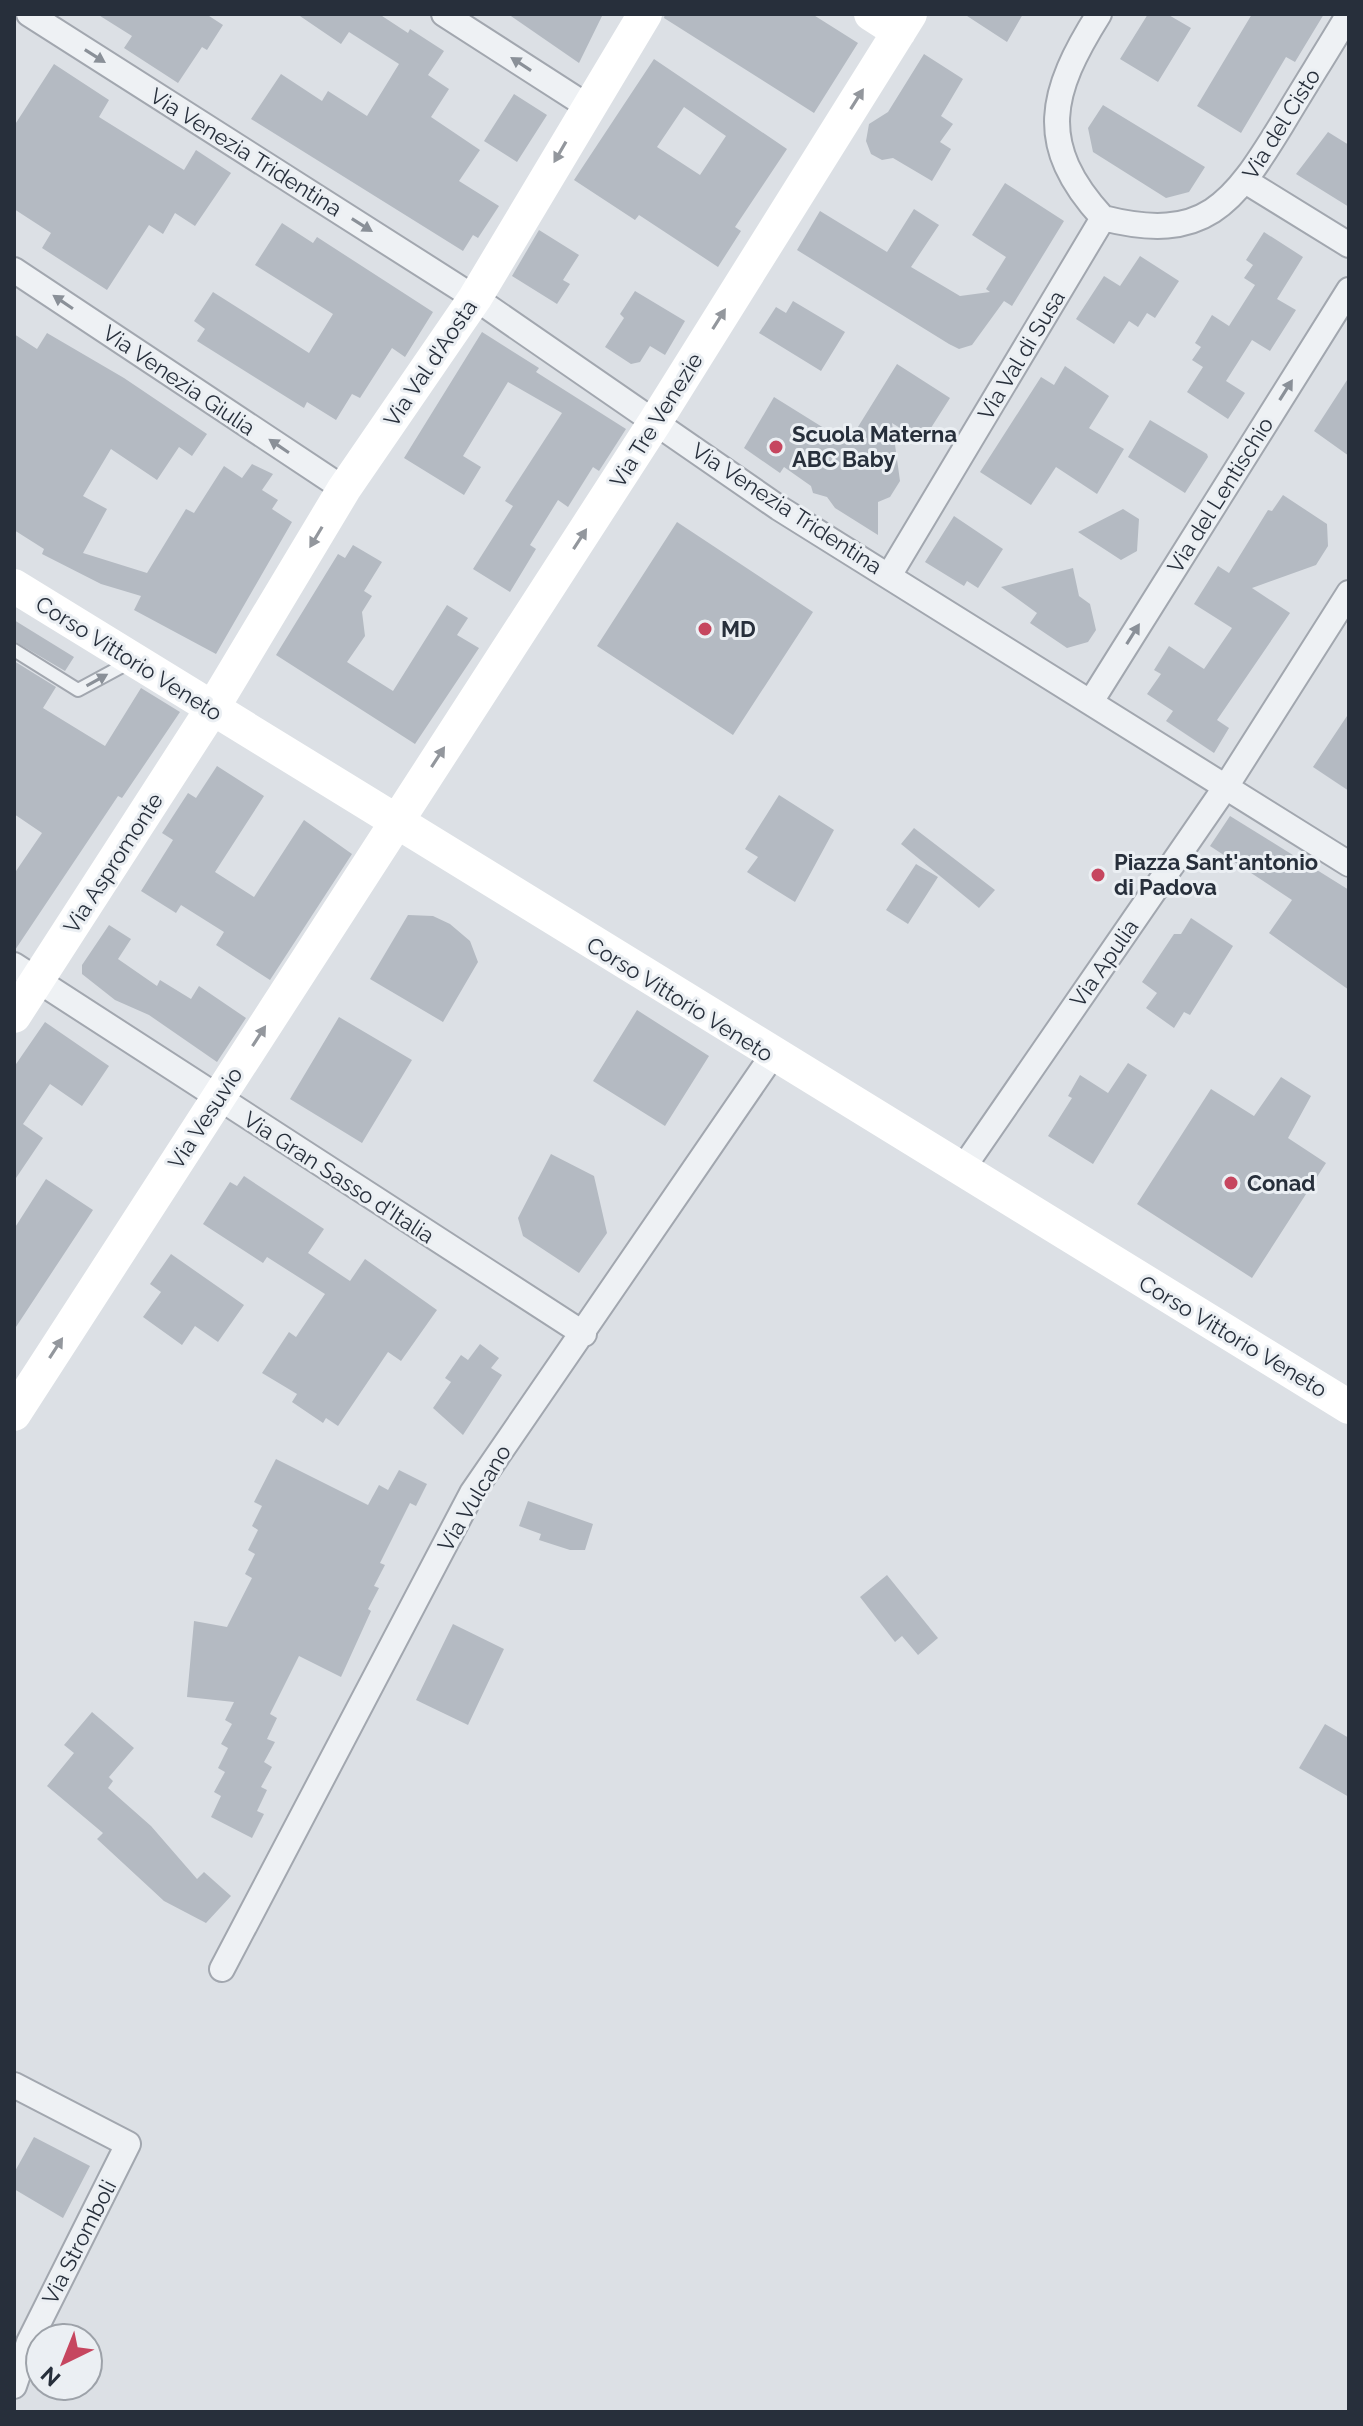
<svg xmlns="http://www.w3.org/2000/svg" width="1363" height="2426" font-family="Raleway,sans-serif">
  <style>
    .building { fill: #b4bac2; fill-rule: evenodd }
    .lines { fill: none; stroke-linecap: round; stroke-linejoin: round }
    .lane-casing { stroke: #a2a7af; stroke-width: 16 }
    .street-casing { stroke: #a2a7af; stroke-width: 28 }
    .lane { stroke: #eef1f4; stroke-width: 12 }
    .street { stroke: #eef1f4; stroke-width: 24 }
    .secondary { stroke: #fff; stroke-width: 34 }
    .oneway { fill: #8a9098 }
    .oneway2 { fill: #93979d }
    .poi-dot { fill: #c6465f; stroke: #ebeff3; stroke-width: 3 }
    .labels { text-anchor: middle; stroke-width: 6; stroke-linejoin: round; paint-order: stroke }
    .street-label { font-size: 22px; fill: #272f3b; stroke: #ebeff3 }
    .poi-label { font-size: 22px; font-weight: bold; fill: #272f3b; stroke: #ebeff3; text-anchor: start }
  </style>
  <rect width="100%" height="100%" fill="#dce0e5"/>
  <path class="building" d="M97,14H206L223,25L207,50L202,47L178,83L124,48L132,36Z
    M297,14H379L408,33L410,29L444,51L428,75L449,89L431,117L480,150L459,181L499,206L478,238L473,235L463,251L251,119L281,74L322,101L328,91L367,116L399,64L349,32L341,44Z
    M508,14H603L579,63Z
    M665,14H812L858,43L814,113L664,18Z
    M964,14H1023L1007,42Z
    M1148,14H1167L1191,28L1158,82L1120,59Z
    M1252,14H1324L1295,62L1286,57L1241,133L1197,106Z
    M924,54L963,79L941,116L953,124L940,142L951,149L932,181L893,158L882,160L871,154L866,141L869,124L888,112Z
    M654,59L787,149L735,227L741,231L718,267L639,215L635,220L574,180ZM684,107L726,136L700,175L657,147Z
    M54,64L109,100L99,117L184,170L196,150L231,173L195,226L175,213L163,234L149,225L107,290L42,248L51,233L14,209V126Z
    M514,94L547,115L517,162L484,141Z
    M1103,105L1205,167L1189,192L1166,198L1093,152L1088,128Z
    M1328,132L1349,145V207L1296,174Z
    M1005,183L1064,221L1012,306L1004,301L972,345L959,349L949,344L797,250L820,211L887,252L914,209L939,225L911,267L960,296L990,292L986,289L1006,257L972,235Z
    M282,223L313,243L317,237L433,312L405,357L392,348L360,398L352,394L336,420L307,402L304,408L197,341L205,329L194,321L213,292L309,353L333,314L255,265Z
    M539,230L579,255L563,280L570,284L557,304L512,276Z
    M1264,232L1303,257L1277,299L1296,310L1270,351L1252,340L1226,381L1245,393L1228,419L1187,392L1203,367L1192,360L1201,347L1195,343L1212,315L1229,326L1255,285L1244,278L1253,265L1246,260Z
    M1140,256L1179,281L1155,318L1147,313L1138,327L1129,321L1114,344L1076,319L1104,276L1120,286Z
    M635,291L685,321L665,355L650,346L640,362L631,364L605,347L624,318L620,314Z
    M793,301L845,332L821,371L759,333L776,307L786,313Z
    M482,332L539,368L536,372L626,429L599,471L593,467L568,507L558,500L530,545L536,549L510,592L473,569L513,506L505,501L562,413L508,382L463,456L481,467L464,495L404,458Z
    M47,333L124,378L207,434L192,456L179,447L157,480L111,449L83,496L107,509L83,553L147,573L186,509L194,513L224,466L242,478L252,464L273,474L262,490L278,500L272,509L292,522L216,654L134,610L141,596L101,584L42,554L44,549L14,530V334L37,349Z
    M897,364L950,398L922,442L892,423L900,481L890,497L878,502V535L835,508L827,497L813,493L811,486L784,467L780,473L744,448L774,397L848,443Z
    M1065,366L1109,396L1089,428L1124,449L1097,494L1056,467L1031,505L980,472L1041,377L1054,385Z
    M1349,377V456L1314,431Z
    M1150,420L1207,454L1208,457L1185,493L1128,457Z
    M1283,495L1327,524L1328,546L1316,565L1252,588L1290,613L1217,720L1229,728L1214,753L1166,721L1173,711L1147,694L1161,674L1154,670L1169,646L1204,669L1232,628L1194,604L1218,566L1229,573L1268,510L1272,511Z
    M1123,509L1139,519L1137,551L1121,560L1078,532Z
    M954,516L1003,549L978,588L967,581L964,586L925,562Z
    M677,522L813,612L733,735L597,646Z
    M353,545L382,562L364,591L372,596L362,612L365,636L347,662L393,691L447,605L468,618L457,635L479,648L415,744L276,655L338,554L345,558Z
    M1073,568L1079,596L1090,604L1096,630L1088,642L1067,648L1030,623L1037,613L1001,587Z
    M14,620L74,657L65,671L14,641Z
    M14,661L56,687L43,708L105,746L141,688L180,712L122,798L118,796L15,950L14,874L42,833L14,814Z
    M1349,713V791L1313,767Z
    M217,766L264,796L215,872L254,897L304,820L352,854L270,980L216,945L224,932L181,905L176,913L141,891L173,840L162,833L188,793L196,798Z
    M779,795L834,830L795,902L747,872L758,857L745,849Z
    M1230,816L1349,890V990L1269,933L1292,900L1210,846Z
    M914,828L995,890L979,908L901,844Z
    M916,864L938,877L908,924L886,910Z
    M408,915L433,916L450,924L470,941L478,962L443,1022L370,979Z
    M1191,918L1233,946L1190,1015L1184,1012L1174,1028L1146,1008L1157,993L1142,982L1174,934H1181Z
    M109,925L131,939L118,959L157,986L160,980L191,999L199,986L246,1018L217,1062L149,1015L115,1000L82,974V965Z
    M637,1010L709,1056L665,1126L593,1081Z
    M339,1017L412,1060L362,1143L290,1099Z
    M45,1022L109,1066L82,1106L50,1084L23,1124L43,1138L14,1181V1067Z
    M1128,1063L1147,1075L1093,1164L1048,1136L1072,1098L1068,1096L1080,1075L1108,1093Z
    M1281,1077L1311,1096L1288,1138L1326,1163L1252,1278L1137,1204L1211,1089L1254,1116Z
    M551,1154L594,1176L607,1233L579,1273L523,1236L518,1218Z
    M244,1176L324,1229L308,1253L350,1281L365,1259L437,1310L401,1361L388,1352L338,1426L326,1418L323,1423L292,1402L297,1394L262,1373L289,1332L296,1337L325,1294L267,1257L263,1263L203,1224L230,1182L237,1186Z
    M46,1179L93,1210L14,1330V1229Z
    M171,1254L244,1305L218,1342L195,1326L182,1345L143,1317L161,1292L150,1284Z
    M480,1344L499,1358L491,1368L502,1375L463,1435L433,1408L451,1382L445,1378L461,1355L468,1360Z
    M276,1459L368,1505L379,1485L388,1490L399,1470L427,1484L416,1506L410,1503L380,1563L385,1565L374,1586L379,1588L368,1609L371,1611L341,1677L299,1656L270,1714L277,1718L267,1739L275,1742L264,1762L272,1767L261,1787L267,1790L257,1811L264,1814L252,1838L211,1817L221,1796L214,1792L225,1772L218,1768L228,1748L221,1744L232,1724L225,1720L234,1702L187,1697L194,1621L227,1627L252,1578L245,1574L255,1554L248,1550L258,1530L252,1526L262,1506L254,1502Z
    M528,1501L593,1524L585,1550H570L539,1540L541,1534L519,1526Z
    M887,1575L938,1638L918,1655L902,1636L895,1642L860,1597Z
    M453,1624L504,1649L468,1725L416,1700Z
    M92,1712L134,1748L109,1777L113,1781L108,1788L151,1826L197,1879L204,1872L231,1896L206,1923L164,1901L97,1839L103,1833L47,1786L74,1753L64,1745Z
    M1325,1724L1349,1738V1797L1299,1768Z
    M34,2137L90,2166L63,2218L14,2189V2173Z"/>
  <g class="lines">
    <g class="lane-casing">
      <path id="lane" d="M14,650L78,690L128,663"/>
    </g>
    <g class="street-casing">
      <path id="street" d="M29,14L475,298L779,508L1349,864
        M444,14L587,106
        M1099,14C1050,92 1035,144 1103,218
        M1247,182L1349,245
        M1103,218C1205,244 1233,204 1282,124C1304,87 1327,51 1349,14
        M14,270L344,489
        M890,574L1103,218
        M1092,700L1349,290
        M14,965L584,1334
        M961,1171L1227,785L1349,593
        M222,1969L472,1493L772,1056
        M14,2085L128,2144L29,2342L14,2386"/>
    </g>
    <use href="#lane" class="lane"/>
    <use href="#street" class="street"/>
    <path class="secondary" d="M871,14L899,32
      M14,586L1349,1407
      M14,1016L212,709L344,489L475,298L645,14
      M14,1414L655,422L910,14"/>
  </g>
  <defs><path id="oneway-solid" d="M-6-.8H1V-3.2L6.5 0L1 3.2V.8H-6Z" transform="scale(2)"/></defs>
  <g class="oneway">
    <use href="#oneway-solid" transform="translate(95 56) rotate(32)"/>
    <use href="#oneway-solid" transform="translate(521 64) rotate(-147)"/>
    <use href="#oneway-solid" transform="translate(362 225) rotate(32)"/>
    <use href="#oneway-solid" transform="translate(63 302) rotate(-146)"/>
    <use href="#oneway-solid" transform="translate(1286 390) rotate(-58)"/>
    <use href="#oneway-solid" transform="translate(279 446) rotate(-146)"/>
    <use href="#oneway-solid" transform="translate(1133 634) rotate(-58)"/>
    <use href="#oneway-solid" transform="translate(97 680) rotate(-29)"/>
  </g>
  <g class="oneway2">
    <use href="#oneway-solid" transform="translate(857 99) rotate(-58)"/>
    <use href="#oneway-solid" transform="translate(560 152) rotate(120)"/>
    <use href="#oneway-solid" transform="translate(719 319) rotate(-58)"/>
    <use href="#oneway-solid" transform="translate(316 537) rotate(121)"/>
    <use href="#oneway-solid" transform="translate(580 539) rotate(-57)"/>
    <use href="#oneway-solid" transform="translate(438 757) rotate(-57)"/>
    <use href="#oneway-solid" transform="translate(259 1036) rotate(-57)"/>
    <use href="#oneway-solid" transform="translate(56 1348) rotate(-57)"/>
  </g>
  <g class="poi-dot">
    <circle cx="776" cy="447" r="8"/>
    <circle cx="705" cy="629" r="8"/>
    <circle cx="1098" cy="875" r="8"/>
    <circle cx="1231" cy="1183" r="8"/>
  </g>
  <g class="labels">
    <g class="street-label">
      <text transform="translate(1281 124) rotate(-58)" y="8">Via del Cisto</text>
      <text transform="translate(246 152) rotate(32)" y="8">Via Venezia Tridentina</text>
      <text transform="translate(1021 355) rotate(-59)" y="8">Via Val di Susa</text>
      <text transform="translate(430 363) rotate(-56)" y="8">Via Val d'Aosta</text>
      <text transform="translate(179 380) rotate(34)" y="8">Via Venezia Giulia</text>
      <text transform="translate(656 420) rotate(-58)" y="8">Via Tre Venezie</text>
      <text transform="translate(1220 495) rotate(-58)" y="8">Via del Lentischio</text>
      <text transform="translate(787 508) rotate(33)" y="8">Via Venezia Tridentina</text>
      <text transform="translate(129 658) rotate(32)" y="8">Corso Vittorio Veneto</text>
      <text transform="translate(113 863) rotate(-57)" y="8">Via Aspromonte</text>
      <text transform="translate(1104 963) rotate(-55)" y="8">Via Apulia</text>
      <text transform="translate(680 999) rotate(32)" y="8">Corso Vittorio Veneto</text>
      <text transform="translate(205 1118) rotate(-57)" y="8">Via Vesuvio</text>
      <text transform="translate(339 1177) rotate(33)" y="8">Via Gran Sasso d'Italia</text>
      <text transform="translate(1233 1336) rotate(31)" y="8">Corso Vittorio Veneto</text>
      <text transform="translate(474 1498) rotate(-59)" y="8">Via Vulcano</text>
      <text transform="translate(79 2242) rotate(-63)" y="8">Via Stromboli</text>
    </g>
    <g class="poi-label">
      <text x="792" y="442">Scuola Materna<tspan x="792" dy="25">ABC Baby</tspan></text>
      <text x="721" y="637">MD</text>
      <text x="1114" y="870">Piazza Sant'antonio<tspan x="1114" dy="25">di Padova</tspan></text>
      <text x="1247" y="1191">Conad</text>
    </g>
  </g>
  <rect width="1363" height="2426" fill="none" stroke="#272f3b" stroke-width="32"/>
  <g transform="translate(64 2362) rotate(223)"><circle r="38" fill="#ebeff3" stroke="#9da2a9" stroke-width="2"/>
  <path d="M0-6L14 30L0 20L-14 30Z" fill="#c6465f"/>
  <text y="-12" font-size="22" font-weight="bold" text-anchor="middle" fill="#272f3b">N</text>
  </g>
</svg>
